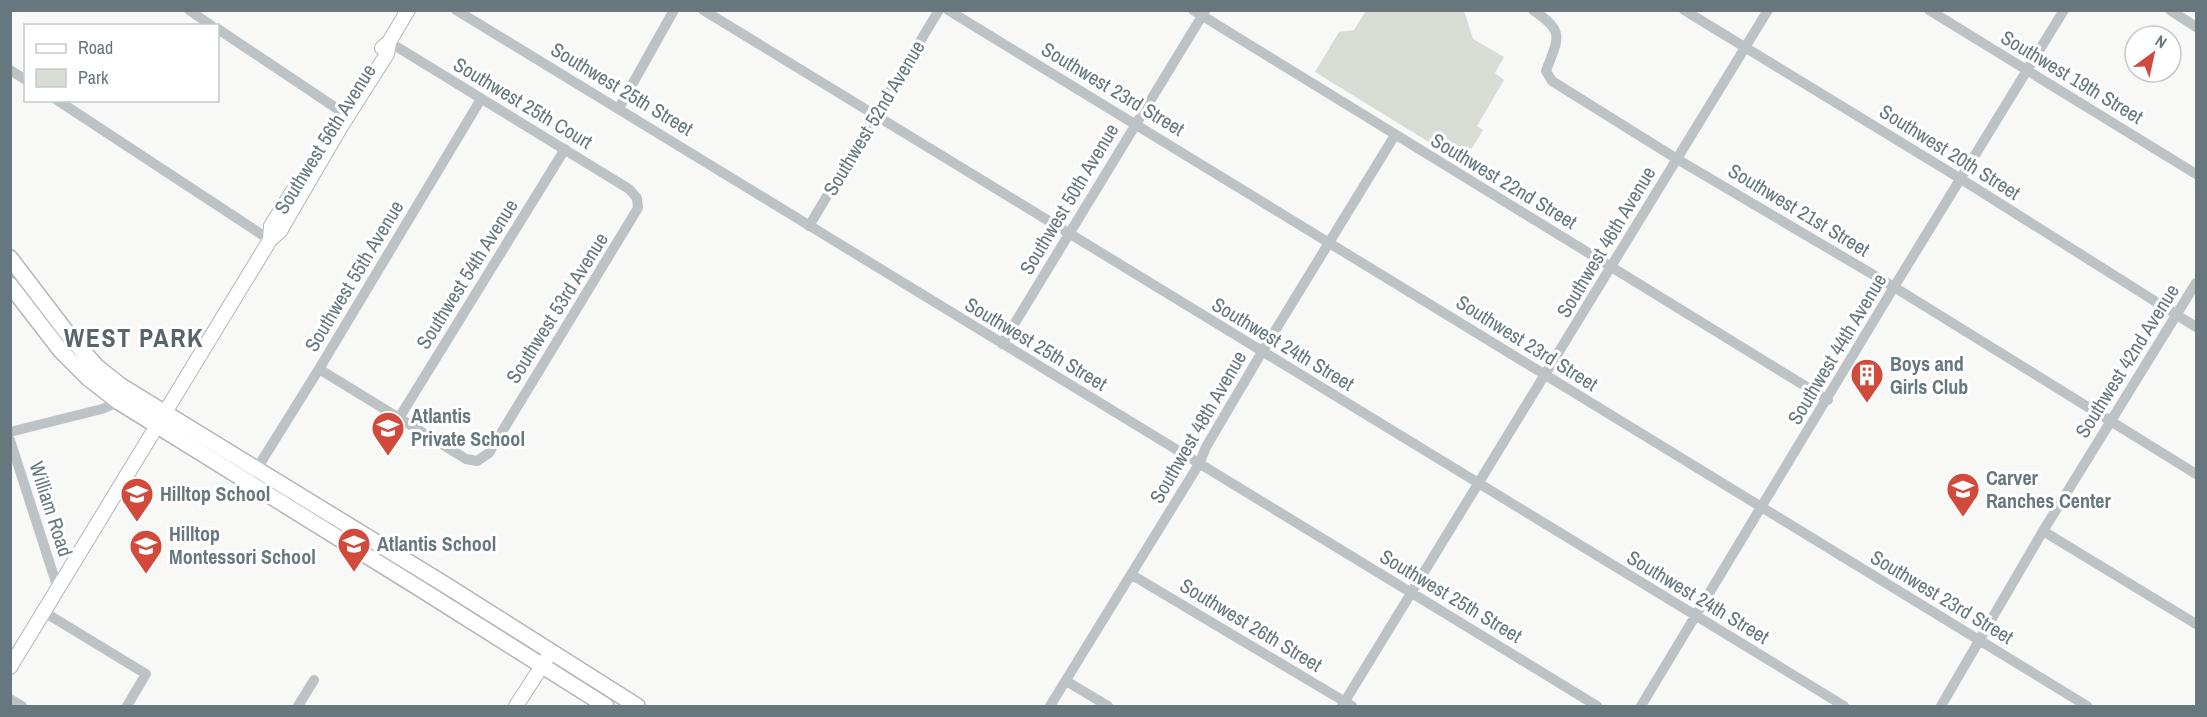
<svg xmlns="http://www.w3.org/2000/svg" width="2207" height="717" font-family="'Archivo Narrow',sans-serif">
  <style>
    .green { fill: #d9dcd5 }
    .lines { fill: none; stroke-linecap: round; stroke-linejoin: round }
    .secondary-casing { stroke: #b0b7ba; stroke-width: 16 }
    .primary-casing { stroke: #b1b7ba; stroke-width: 18 }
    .street { stroke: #bdc3c5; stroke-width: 10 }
    .secondary { stroke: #fff; stroke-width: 14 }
    .primary { stroke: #fff; stroke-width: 15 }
    .labels { text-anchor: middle; stroke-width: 6; stroke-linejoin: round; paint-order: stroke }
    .street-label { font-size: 20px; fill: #66777e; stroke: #fff }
    .poi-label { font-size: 20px; font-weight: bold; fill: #66777e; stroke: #fff; text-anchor: start }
    .district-label { font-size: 26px; font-weight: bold; letter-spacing: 1.5px; fill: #576469; stroke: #fff }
  </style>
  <rect width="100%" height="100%" fill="#f8f8f6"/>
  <path class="green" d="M1366,11H1464L1473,39L1504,57L1495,73L1504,80L1477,126L1483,130L1463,163L1315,72L1339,32L1354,30Z"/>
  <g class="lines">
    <g class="secondary-casing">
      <path id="secondary" d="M382,48L389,42L408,10
        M270,240L271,226L293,191
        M10,667L270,240L280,231L340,128L387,54L389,42
        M516,706L551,652"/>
    </g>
    <g class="primary-casing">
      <path id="primary" d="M10,258L71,338L97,367L121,386L444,584L637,706
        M10,285L61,351L88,378L119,402L419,588L606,706"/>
    </g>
    <path class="street" d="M189,10L212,26
      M456,10L1597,706
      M703,10L1844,706
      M948,10L2087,706
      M1193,10L1828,400
      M1533,10C1566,32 1558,38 1546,71L1552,81L1677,159L1894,287L2196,474
      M1684,10L1961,179L2196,327
      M1929,10L2196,174
      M2170,10L2196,27
      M218,29L348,116
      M10,70L26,80
      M57,100L270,240
      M619,108L674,10
      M809,226L939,10
      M1002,344L1205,11
      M319,369L466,459L477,461L489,453L638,208L637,198L629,189L389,42
      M399,418L565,149
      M10,432L102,409L119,402
      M10,440L58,589
      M256,470L319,369L481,99
      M2043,531L2196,624
      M1132,575L1352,706
      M44,612L146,674L127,706
      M1066,681L1108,706
      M10,699L22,706
      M298,706L314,680
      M1050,706L1199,464L1206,447L1262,352L1395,135
      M1342,706L1768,10
      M1641,706L1894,287L2064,10
      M1941,706L2043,531L2196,283"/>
    <use href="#secondary" class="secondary"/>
    <use href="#primary" class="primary"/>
  </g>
  <defs>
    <g id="building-pin" transform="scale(1.725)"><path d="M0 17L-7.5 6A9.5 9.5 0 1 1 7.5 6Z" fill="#d24a3b" stroke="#fff"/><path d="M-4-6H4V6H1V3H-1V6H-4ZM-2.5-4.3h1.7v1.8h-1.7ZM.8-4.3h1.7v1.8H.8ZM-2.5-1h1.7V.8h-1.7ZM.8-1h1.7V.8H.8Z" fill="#fff"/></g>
    <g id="school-pin" transform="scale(1.725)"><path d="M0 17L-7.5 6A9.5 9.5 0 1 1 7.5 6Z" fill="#d24a3b" stroke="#fff"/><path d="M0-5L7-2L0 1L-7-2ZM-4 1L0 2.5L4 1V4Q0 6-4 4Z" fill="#fff"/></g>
  </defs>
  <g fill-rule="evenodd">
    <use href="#building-pin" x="1867" y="375"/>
    <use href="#school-pin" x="388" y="428"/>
    <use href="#school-pin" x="1963" y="489"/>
    <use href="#school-pin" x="137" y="494"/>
    <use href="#school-pin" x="354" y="544"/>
    <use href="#school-pin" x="146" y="546"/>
  </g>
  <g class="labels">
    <g class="street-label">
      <text transform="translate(2072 77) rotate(31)" y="7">Southwest 19th Street</text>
      <text transform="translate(622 89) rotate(31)" y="7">Southwest 25th Street</text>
      <text transform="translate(1113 89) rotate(31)" y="7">Southwest 23rd Street</text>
      <text transform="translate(523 103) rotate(31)" y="7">Southwest 25th Court</text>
      <text transform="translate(874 118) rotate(-59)" y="7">Southwest 52nd Avenue</text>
      <text transform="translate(325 139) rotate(-58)" y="7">Southwest 56th Avenue</text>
      <text transform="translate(1950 152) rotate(32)" y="7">Southwest 20th Street</text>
      <text transform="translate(1504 181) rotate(31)" y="7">Southwest 22nd Street</text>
      <text transform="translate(1069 199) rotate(-59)" y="7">Southwest 50th Avenue</text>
      <text transform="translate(1799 210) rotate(31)" y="7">Southwest 21st Street</text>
      <text transform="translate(1606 242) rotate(-59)" y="7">Southwest 46th Avenue</text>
      <text transform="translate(467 274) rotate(-58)" y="7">Southwest 54th Avenue</text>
      <text transform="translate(354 276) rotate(-59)" y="7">Southwest 55th Avenue</text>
      <text transform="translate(557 308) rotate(-58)" y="7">Southwest 53rd Avenue</text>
      <text transform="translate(1527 343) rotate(32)" y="7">Southwest 23rd Street</text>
      <text transform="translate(1036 344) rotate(31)" y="7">Southwest 25th Street</text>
      <text transform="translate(1283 344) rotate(31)" y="7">Southwest 24th Street</text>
      <text transform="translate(1837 349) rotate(-59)" y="7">Southwest 44th Avenue</text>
      <text transform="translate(2127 361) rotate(-58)" y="7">Southwest 42nd Avenue</text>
      <text transform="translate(1198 427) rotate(-60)" y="7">Southwest 48th Avenue</text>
      <text transform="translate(51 509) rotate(72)" y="7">William Road</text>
      <text transform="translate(1451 596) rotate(31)" y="7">Southwest 25th Street</text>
      <text transform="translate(1698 597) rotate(31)" y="7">Southwest 24th Street</text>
      <text transform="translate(1942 597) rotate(31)" y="7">Southwest 23rd Street</text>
      <text transform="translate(1251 625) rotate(31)" y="7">Southwest 26th Street</text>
    </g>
    <g class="poi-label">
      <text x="1890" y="371">Boys and<tspan x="1890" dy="23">Girls Club</tspan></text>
      <text x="411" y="423">Atlantis<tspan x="411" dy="23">Private School</tspan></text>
      <text x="1986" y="485">Carver<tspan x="1986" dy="23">Ranches Center</tspan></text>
      <text x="160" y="501">Hilltop School</text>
      <text x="169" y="541">Hilltop<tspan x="169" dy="23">Montessori School</tspan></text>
      <text x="377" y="551">Atlantis School</text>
    </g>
    <g class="district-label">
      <text x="134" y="347">WEST PARK</text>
    </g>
  </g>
  <rect width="2207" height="717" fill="none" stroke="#66777e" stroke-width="24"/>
  <rect x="24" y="24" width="195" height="78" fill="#ffffff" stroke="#c2c9cb" stroke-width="1.5"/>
  <rect x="36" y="44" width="30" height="9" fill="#ffffff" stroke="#c2c9cb" stroke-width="1.5"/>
  <text x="78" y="54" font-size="18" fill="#66777e">Road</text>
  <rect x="36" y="69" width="30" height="18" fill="#d9dcd5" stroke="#c2c9cb" stroke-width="1.5"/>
  <text x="78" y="84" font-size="18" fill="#66777e">Park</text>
  <g transform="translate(2153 54) rotate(33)"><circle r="28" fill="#ffffff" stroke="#c2c9cb" stroke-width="1.5"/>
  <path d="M0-4.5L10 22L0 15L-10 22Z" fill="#d24a3b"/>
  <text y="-9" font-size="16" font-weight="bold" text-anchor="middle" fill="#66777e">N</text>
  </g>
</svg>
